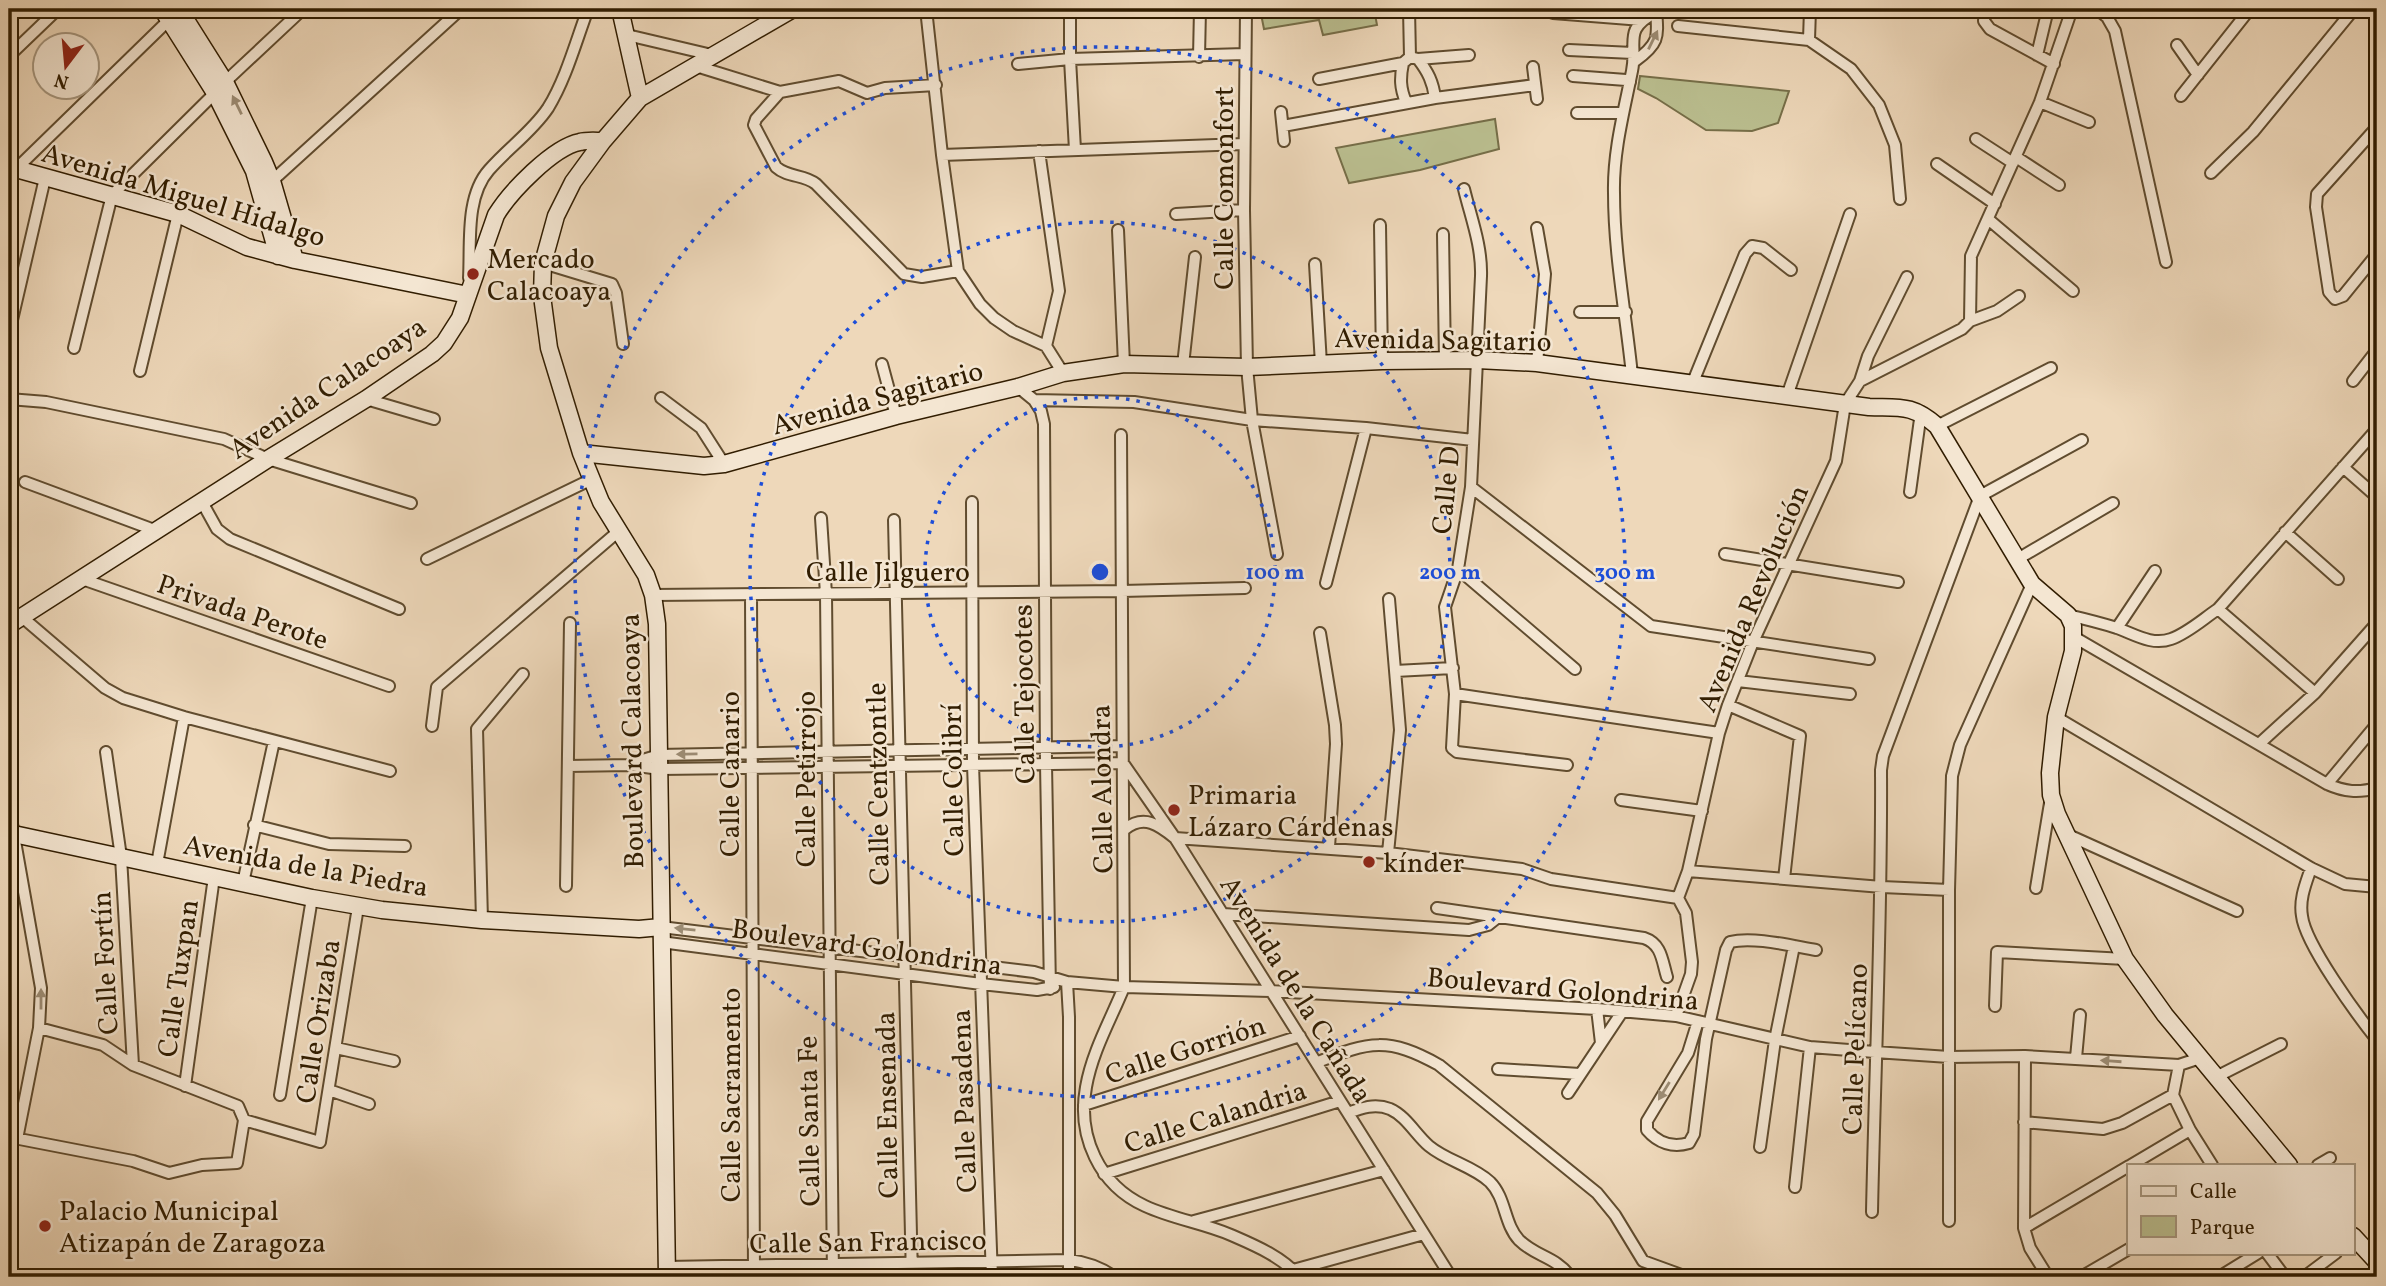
<svg xmlns="http://www.w3.org/2000/svg" width="2386" height="1286" font-family="Vollkorn,serif">
  <style>
    .green { fill: #babe8f; stroke: #766e48; stroke-width: 2 }
    .lines { fill: none; stroke-linecap: round; stroke-linejoin: round }
    .street-casing { stroke: #604c2f; stroke-width: 14 }
    .secondary-casing { stroke: #311d01; stroke-width: 19 }
    .street { stroke: #f4e6d2; stroke-width: 10 }
    .secondary { stroke: #f4e6d2; stroke-width: 16 }
    .oneway { fill: #9c8c74 }
    .ring { fill: none; stroke: #1d4ed8; stroke-width: 3.5; stroke-dasharray: 3.5 7 }
    .poi-dot { fill: #8f2418; stroke: #f4e6d2; stroke-width: 2.5 }
    .labels { text-anchor: middle; stroke-width: 5; stroke-linejoin: round; paint-order: stroke }
    .street-label { font-size: 28px; fill: #311d01; stroke: #f4e6d2 }
    .poi-label { font-size: 28px; fill: #311d01; stroke: #f4e6d2; text-anchor: start }
    .centre { fill: #1d4ed8; stroke: #f4e6d2; stroke-width: 3.5 }
    .ring-label { font-size: 21px; text-anchor: middle; font-weight: bold; fill: #1d4ed8; stroke: #f4e6d2; stroke-width: 5; stroke-linejoin: round; paint-order: stroke }
  </style>
  <rect width="100%" height="100%" fill="#eed8ba"/>
  <filter id="stains"><feTurbulence type="fractalNoise" baseFrequency=".00286" numOctaves="4"/><feColorMatrix values="0 0 0 0 .2 0 0 0 0 .09 0 0 0 0 .02 0 0 0 .5 -.17"/></filter>
  <radialGradient id="worn" r=".72"><stop offset=".6" stop-color="#630" stop-opacity="0"/><stop offset="1" stop-color="#630" stop-opacity=".3"/></radialGradient>
  <path class="green" d="M1260,9H1374L1377,25L1323,35L1319,20L1264,29Z
    M1640,76L1789,91L1778,123L1752,131L1706,130L1656,98L1638,89Z
    M1495,119L1499,149L1420,170L1349,183L1336,148Z"/>
  <g class="lines">
    <g class="street-casing">
      <path id="street" d="M930,9L927,18L942,155L958,271L980,304L994,318L1013,331L1046,346L1063,373
        M1070,9V59L1075,150
        M1246,9L1244,210L1247,367L1252,420L1277,554
        M1409,9L1410,57
        M1985,9L1984,21L1990,29L2054,64
        M2097,9L2107,17L2115,31L2166,262
        M1553,13L1642,20
        M1678,26L1809,40L1851,69L1879,105L1895,145L1900,199
        M627,35L712,55
        M1809,40L1810,9
        M2177,45L2198,75
        M1569,50L1633,53
        M2037,55L2048,9
        M9,56L58,9
        M1199,57L1200,9
        M1418,59C1428,72 1433,82 1435,98
        M1635,61C1660,43 1658,37 1656,9
        M1403,63C1400,78 1400,88 1406,102
        M1018,64L1070,59L1245,54
        M696,66L780,92L839,81L867,93L885,88L936,85
        M1533,67L1537,99
        M1573,76L1626,80L1630,82
        M1319,79L1403,63L1410,57L1418,59L1469,55
        M225,82L303,9
        M780,92L756,119L754,125L776,167C788,178 804,174 816,184L904,274L922,277L958,271
        M2181,96L2250,9
        M2040,102L2089,122
        M1281,112L1284,141
        M1577,113H1623
        M1283,126L1435,98L1535,85
        M2377,127L2317,194L2316,207L2329,292L2335,299L2343,296L2377,254
        M1976,139L2013,163
        M1039,151L1059,291L1046,346
        M942,155L1244,144
        M2016,157L2059,185
        M1937,164L1995,204
        M16,169L172,17
        M2211,173L2253,132L2354,9
        M272,181L461,9
        M1464,189C1471,218 1482,246 1481,276L1471,487L1458,569L1445,607L1455,694L1452,748L1457,752L1567,765
        M1176,214L1244,210
        M1988,219L2073,291
        M1380,225L1382,361
        M1537,228L1545,274L1537,363
        M1118,230L1124,364
        M1443,234L1445,360
        M543,263L612,284L616,293L623,344
        M1315,264L1321,364
        M469,278C471,244 465,197 489,170C508,148 532,132 548,108C566,79 576,41 588,9
        M1580,312H1626
        M1970,321L1971,256L2040,102L2072,9
        M9,333L45,178
        M74,348L112,195L215,93
        M882,364L896,416
        M1183,365L1195,257
        M140,371L178,214
        M1632,375C1626,315 1614,254 1614,193C1613,152 1624,111 1632,71C1638,42 1622,30 1656,12
        M1860,381L1962,329L1970,321L1997,311L2019,296
        M2353,381L2377,350
        M1693,382L1745,254L1752,246L1763,248L1791,270
        M1018,387L1034,400L1134,402L1252,420L1366,428L1473,440
        M1787,396L1850,214
        M661,398L701,428L724,464
        M9,399L46,402L224,439L268,459L411,503
        M366,399L434,419
        M1034,400L1041,411L1044,424L1046,764L1050,989
        M1937,426L2051,368
        M1121,435L1124,987C1111,1019 1092,1052 1086,1087C1077,1136 1099,1185 1145,1206C1173,1219 1203,1223 1231,1235C1254,1245 1283,1257 1299,1277
        M2343,467L2377,497
        M25,482L157,531
        M1471,487L1651,626L1869,659
        M1910,492L1921,412
        M202,502L217,529L230,539L399,609
        M972,502L973,765L992,1277
        M821,518L826,594L833,1277
        M894,520L912,1277
        M2285,532L2338,579
        M1725,554L1898,582
        M427,559L590,480
        M2016,560L2113,503
        M1458,569L1575,669
        M82,579L389,686
        M1326,583L1366,428
        M751,594L754,1277
        M653,595L1122,591L1245,588
        M2218,609L2315,693
        M2068,615C2085,619 2101,623 2117,628C2134,634 2152,646 2171,639C2188,633 2203,619 2218,609L2377,429
        M22,617L105,688L123,698L184,717L390,771
        M2117,628L2155,571
        M1320,633L1335,725L1336,744L1329,847
        M2074,637L2327,784C2345,792 2358,793 2377,788
        M1395,671L1453,668
        M1738,681L1850,694
        M1455,694L1719,733
        M1728,705L1800,736L1784,879
        M2056,717L2311,868L2345,884L2377,887
        M432,726L437,687L620,530
        M2259,744L2315,693L2377,623
        M106,752L121,857L133,1065
        M633,763L659,755L1122,746
        M568,766L630,765L660,769L1123,763L1175,838L1451,1277
        M2327,784L2377,724
        M1621,800L1702,811
        M9,807L41,988L39,1028L17,1139
        M254,825L329,844L405,846
        M1125,829C1144,814 1159,825 1175,838L1388,853L1522,869L1551,879L1678,898
        M2066,834L2237,911
        M1388,853L1400,730L1389,599
        M157,864L184,717
        M2311,868C2306,883 2299,899 2302,916C2305,944 2358,1016 2377,1040
        M1688,871L1882,887L1949,890
        M243,883L274,741
        M566,886L570,623
        M2036,888L2051,797
        M1437,908L1644,938C1662,944 1662,961 1667,977
        M1223,914L1469,930L1488,925L1498,917
        M482,920L477,729L523,674
        M661,927L1034,972L1067,982L1124,987L1270,991L1597,1009L1676,1016L1810,1047L1875,1052L1949,1057L2025,1056L2179,1065L2200,1058
        M661,942L981,984L1037,990L1054,987
        M1067,982L1069,1017V1277
        M1995,1006L1997,952L2125,959
        M1597,1009L1601,1043
        M1676,1016L1691,974L1692,962L1686,913L1678,898L1688,871L1719,733L1728,705L1753,642L1836,461L1845,404L1860,381L1868,356L1907,277
        M1698,1021L1688,1053L1647,1121V1130C1658,1143 1673,1148 1689,1143L1694,1134L1706,1039L1726,950L1730,942C1753,936 1792,946 1816,950
        M336,1048L394,1061
        M2025,1056L2024,1228L2030,1248L2048,1277
        M2076,1058L2080,1015
        M1318,1062C1369,1041 1389,1037 1439,1065L1597,1193L1615,1215L1643,1261L1687,1277
        M2179,1065L2173,1095L2190,1130L2212,1165
        M1498,1069L1580,1074
        M2216,1077L2281,1044
        M185,1086L214,877
        M329,1090L369,1104
        M1568,1093L1622,1012
        M280,1095L312,898
        M1084,1105L1300,1036
        M1348,1113C1361,1108 1375,1103 1390,1109C1406,1116 1416,1135 1429,1146C1447,1161 1473,1166 1490,1182C1506,1198 1504,1224 1519,1240C1536,1257 1555,1256 1571,1277
        M244,1120L320,1142L358,907
        M2024,1122L2103,1129L2122,1123L2173,1095
        M9,1137L133,1161L169,1173L202,1165L237,1163L244,1120L238,1106L133,1065L103,1045L39,1028
        M1760,1147L1775,1040L1794,946
        M2131,1165L2190,1130
        M2318,1165L2330,1158
        M1104,1174L1340,1101
        M1795,1187L1810,1047
        M1872,1212C1875,1065 1882,918 1881,770L1883,756L1980,496L2082,440
        M1194,1221L1384,1170
        M1949,1221V890L1952,776L1960,745L2032,584
        M2024,1228L2129,1166
        M2267,1253L2285,1277
        M667,1267L1069,1260C1087,1262 1100,1267 1115,1277
        M1293,1270L1424,1234
        M2081,1277L2129,1249
        M2219,1277L2258,1253
        M2304,1277L2336,1253"/>
    </g>
    <g class="secondary-casing">
      <path id="secondary" d="M162,9L215,93L254,171L278,256
        M179,9L225,82L264,162L272,181L295,260
        M620,9L640,98
        M9,167L178,214L247,247L295,260L468,295
        M581,453L704,466L724,464L896,416L1018,387L1063,373L1124,364L1247,367L1382,361L1477,360L1537,363L1869,407C1900,408 1912,404 1937,426L2032,584L2068,615L2073,626V651L2056,717L2050,773L2051,795L2057,814L2125,959L2165,1015L2289,1165
        M9,625L268,459L366,399L432,354L444,343L460,318L496,215C510,192 553,147 580,142C587,140 596,141 603,141
        M9,833L312,898L382,910L482,920L639,929L661,927
        M2353,1236L2377,1262
        M667,1277L657,624L653,595L646,575L601,502L581,453L549,348L542,296L543,263L556,216L573,182L603,141L640,98L793,9"/>
    </g>
    <use href="#street" class="street"/>
    <use href="#secondary" class="secondary"/>
  </g>
  <defs><path id="oneway-solid" d="M-6-.8H1V-3.2L6.5 0L1 3.2V.8H-6Z" transform="scale(1.75)"/></defs>
  <g class="oneway">
    <use href="#oneway-solid" transform="translate(1653 40) rotate(-64)"/>
    <use href="#oneway-solid" transform="translate(237 105) rotate(-116)"/>
    <use href="#oneway-solid" transform="translate(687 754) rotate(179)"/>
    <use href="#oneway-solid" transform="translate(685 929) rotate(-174)"/>
    <use href="#oneway-solid" transform="translate(41 999) rotate(-90)"/>
    <use href="#oneway-solid" transform="translate(2111 1061) rotate(-176)"/>
    <use href="#oneway-solid" transform="translate(1664 1091) rotate(122)"/>
  </g>
  <g class="ring">
    <circle cx="1100" cy="572" r="175"/>
    <circle cx="1100" cy="572" r="350"/>
    <circle cx="1100" cy="572" r="525"/>
  </g>
  <g class="poi-dot">
    <circle cx="473" cy="274" r="7"/>
    <circle cx="1174" cy="810" r="7"/>
    <circle cx="1369" cy="862" r="7"/>
    <circle cx="45" cy="1226" r="7"/>
  </g>
  <g class="labels">
    <g class="street-label">
      <text transform="translate(1223 188) rotate(-90)" y="10">Calle Comonfort</text>
      <text transform="translate(184 194) rotate(17)" y="10">Avenida Miguel Hidalgo</text>
      <text transform="translate(1443 339) rotate(1)" y="10">Avenida Sagitario</text>
      <text transform="translate(327 387) rotate(-34)" y="10">Avenida Calacoaya</text>
      <text transform="translate(877 397) rotate(-15)" y="10">Avenida Sagitario</text>
      <text transform="translate(1445 490) rotate(-84)" y="10">Calle D</text>
      <text x="888" y="581">Calle Jilguero</text>
      <text transform="translate(1752 598) rotate(-67)" y="10">Avenida Revolución</text>
      <text transform="translate(243 611) rotate(19)" y="10">Privada Perote</text>
      <text transform="translate(1023 694) rotate(-91)" y="10">Calle Tejocotes</text>
      <text transform="translate(631 741) rotate(-91)" y="10">Boulevard Calacoaya</text>
      <text transform="translate(729 774) rotate(-90)" y="10">Calle Canario</text>
      <text transform="translate(805 779) rotate(-90)" y="10">Calle Petirrojo</text>
      <text transform="translate(952 780) rotate(-91)" y="10">Calle Colibrí</text>
      <text transform="translate(877 784) rotate(-91)" y="10">Calle Centzontle</text>
      <text transform="translate(1101 789) rotate(-91)" y="10">Calle Alondra</text>
      <text transform="translate(306 865) rotate(10)" y="10">Avenida de la Piedra</text>
      <text transform="translate(867 946) rotate(8)" y="10">Boulevard Golondrina</text>
      <text transform="translate(104 963) rotate(-93)" y="10">Calle Fortín</text>
      <text transform="translate(177 978) rotate(-82)" y="10">Calle Tuxpan</text>
      <text transform="translate(1563 988) rotate(5)" y="10">Boulevard Golondrina</text>
      <text transform="translate(1297 989) rotate(58)" y="10">Avenida de la Cañada</text>
      <text transform="translate(317 1021) rotate(-81)" y="10">Calle Orizaba</text>
      <text transform="translate(1185 1049) rotate(-18)" y="10">Calle Gorrión</text>
      <text transform="translate(1854 1049) rotate(-88)" y="10">Calle Pelícano</text>
      <text transform="translate(730 1095) rotate(-90)" y="10">Calle Sacramento</text>
      <text transform="translate(963 1101) rotate(-92)" y="10">Calle Pasadena</text>
      <text transform="translate(886 1105) rotate(-91)" y="10">Calle Ensenada</text>
      <text transform="translate(1215 1116) rotate(-17)" y="10">Calle Calandria</text>
      <text transform="translate(808 1121) rotate(-91)" y="10">Calle Santa Fe</text>
      <text transform="translate(868 1241) rotate(-1)" y="10">Calle San Francisco</text>
    </g>
    <g class="poi-label">
      <text x="487" y="268">Mercado<tspan x="487" dy="32">Calacoaya</tspan></text>
      <text x="1188" y="804">Primaria<tspan x="1188" dy="32">Lázaro Cárdenas</tspan></text>
      <text x="1383" y="872">kínder</text>
      <text x="59" y="1220">Palacio Municipal<tspan x="59" dy="32">Atizapán de Zaragoza</tspan></text>
    </g>
  </g>
  <circle cx="1100" cy="572" r="10" class="centre"/>
  <g class="ring-label">
    <text x="1275" y="579">100 m</text>
    <text x="1450" y="579">200 m</text>
    <text x="1625" y="579">300 m</text>
  </g>
  <rect width="2386" height="1286" fill="none" stroke="#eed8ba" stroke-width="35"/>
  <rect x="10" y="10" width="2365" height="1265" fill="none" stroke="#311d01" stroke-width="3.5"/>
  <rect x="18" y="18" width="2351" height="1251" fill="none" stroke="#311d01" stroke-width="2"/>
  <rect x="2127" y="1164" width="228" height="91" fill="#f4e6d2" stroke="#a6967e" stroke-width="2"/>
  <rect x="2141" y="1186" width="35" height="10" fill="#f4e6d2" stroke="#a6967e" stroke-width="2"/>
  <text x="2190" y="1198" font-size="21" fill="#311d01">Calle</text>
  <rect x="2141" y="1216" width="35" height="21" fill="#babe8f" stroke="#a6967e" stroke-width="2"/>
  <text x="2190" y="1234" font-size="21" fill="#311d01">Parque</text>
  <g transform="translate(66 66) rotate(196)"><circle r="33" fill="#f4e6d2" stroke="#a6967e" stroke-width="2"/>
  <path d="M0-5L12 26L0 18L-12 26Z" fill="#8f2418"/>
  <text y="-10" font-size="19" font-weight="bold" text-anchor="middle" fill="#311d01">N</text>
  </g>
  <rect width="100%" height="100%" filter="url(#stains)"/>
  <rect width="100%" height="100%" fill="url(#worn)"/>
</svg>
